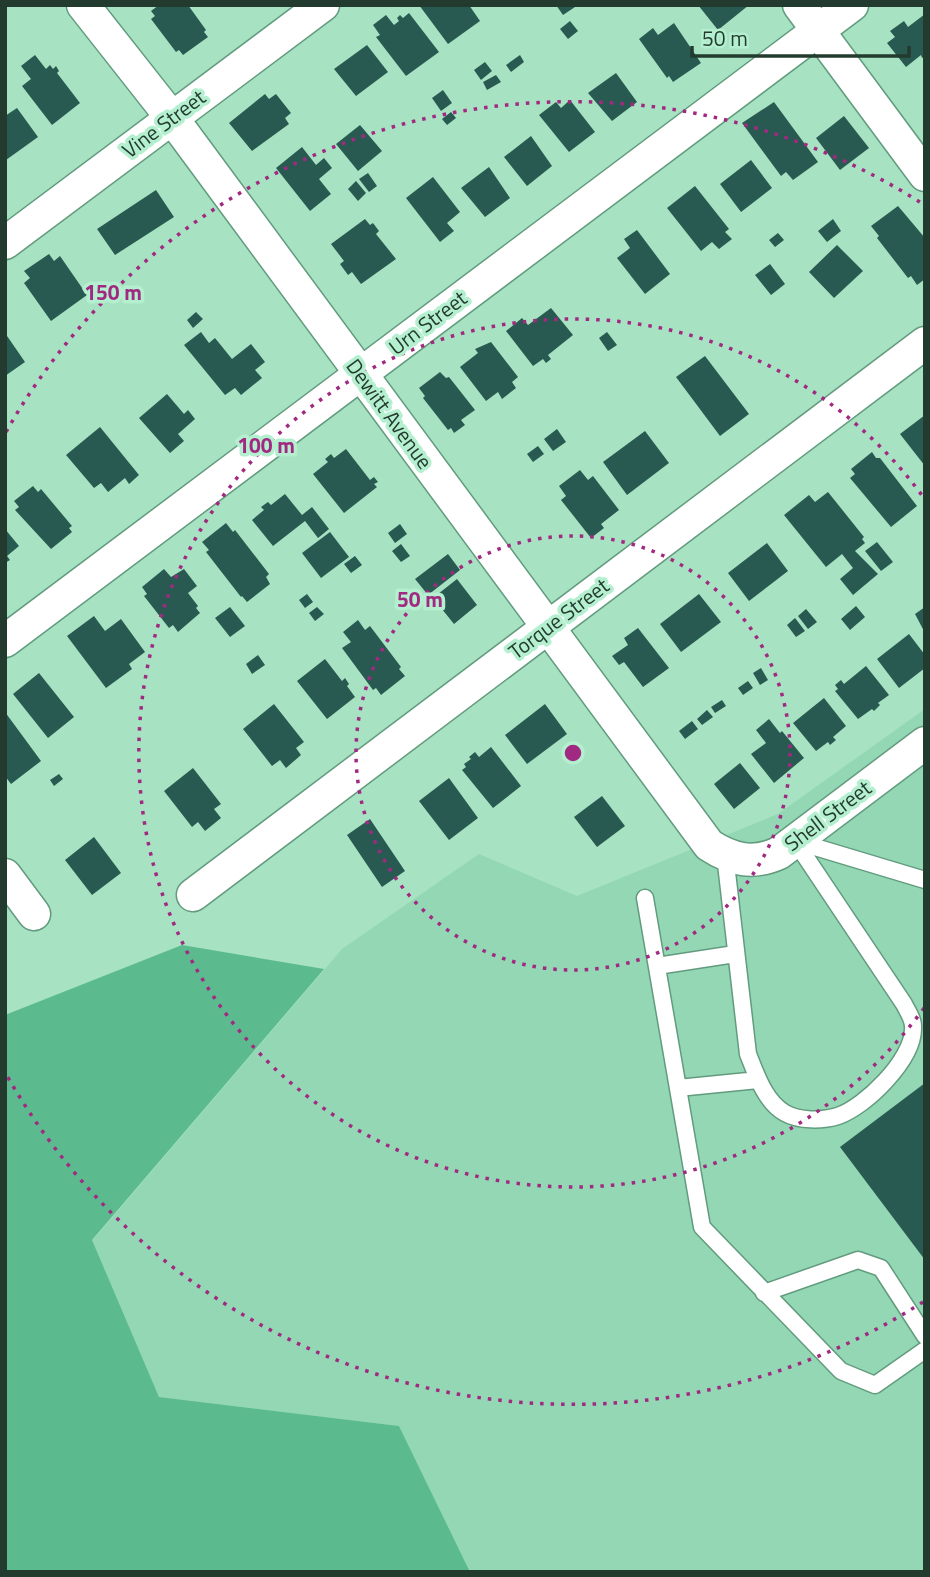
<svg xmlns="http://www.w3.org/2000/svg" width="930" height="1577" font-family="'Titillium Web',sans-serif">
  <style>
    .built { fill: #93d7b4 }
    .green { fill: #5cbb8e }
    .building { fill: #295a51 }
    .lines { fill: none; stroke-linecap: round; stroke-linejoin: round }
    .lane-casing { stroke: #629b7e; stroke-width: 19 }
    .street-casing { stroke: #629b7e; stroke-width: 35 }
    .lane { stroke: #fff; stroke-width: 16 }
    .street { stroke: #fff; stroke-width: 32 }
    .ring { fill: none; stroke: #a12981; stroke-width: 3.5; stroke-dasharray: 3.5 7 }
    .labels { text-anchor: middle; stroke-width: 7; stroke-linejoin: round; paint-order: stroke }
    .street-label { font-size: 21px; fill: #233b2e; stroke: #b4efcf }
    .centre { fill: #a12981; stroke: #b4efcf; stroke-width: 3.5 }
    .ring-label { font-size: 21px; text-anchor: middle; font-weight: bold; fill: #a12981; stroke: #b4efcf; stroke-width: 7; stroke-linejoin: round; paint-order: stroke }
  </style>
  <rect width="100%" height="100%" fill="#a7e2c2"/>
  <path class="built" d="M925,709V1572H470L399,1426L159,1397L92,1241L342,949L479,854L577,896L778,814Z"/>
  <path class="green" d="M182,945L324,969L92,1240L159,1397L399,1426L470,1572H5V1015Z"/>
  <path class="building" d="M159,5H188L206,30L204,32L208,37L183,55L179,50L176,52L151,19L155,16L151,11Z
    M419,5H469L480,21L448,44Z
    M556,5H574L575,7L563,15Z
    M698,5H749L718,30Z
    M409,13L439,52L406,76L376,37L380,35L373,25L386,15L394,25L399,21L397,18L400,15L403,18Z
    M925,14V56L922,58L921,55L906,67L887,43L895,37L890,31L904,21L908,27Z
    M570,21L578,31L568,39L560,29Z
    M674,23L701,63L673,82L669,76L667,78L639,39L653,28L658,35Z
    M367,45L388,72L356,96L334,69Z
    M35,55L46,69L50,65L53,69L56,66L59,71L57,73L80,103L52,125L22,86L31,79L21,66Z
    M520,55L524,62L511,72L506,65Z
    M485,62L492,71L481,80L474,70Z
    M616,73L637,102L612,121L588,93Z
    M496,75L501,82L487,90L483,82Z
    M443,90L452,103L441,111L432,98Z
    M265,94L269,99L276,94L291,113L285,118L289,124L252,151L229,123Z
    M570,100L595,132L569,152L539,115L556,102L561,108Z
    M774,102L818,162L793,180L786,172L781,176L742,123Z
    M17,108L38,137L6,160L5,116Z
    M451,112L456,118L447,125L442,119Z
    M844,116L869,148L840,170L816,138Z
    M360,125L382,151L358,171L336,144Z
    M531,136L552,166L527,186L504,157Z
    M302,147L316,165L324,158L332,168L319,179L331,194L310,211L276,168Z
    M751,160L772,188L741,212L720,184Z
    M489,167L510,198L485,217L461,188Z
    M368,173L377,186L369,192L359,179Z
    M433,177L460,212L447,223L454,231L440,242L406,198Z
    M356,181L366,193L358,201L348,189Z
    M695,186L729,229L725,232L732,239L719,249L712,242L701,251L667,208Z
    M156,190L174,217L115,255L97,229Z
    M898,206L925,238V279L917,285L911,276L908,278L877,238L879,236L871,226Z
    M365,219L370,225L373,223L379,231L376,234L396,259L361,284L352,272L348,275L340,264L344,261L331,244Z
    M833,219L841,231L827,242L818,231Z
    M637,230L670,274L645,294L617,258L630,248L624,239Z
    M778,233L784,240L775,247L769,240Z
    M837,245L863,271L834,298L809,272Z
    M49,254L54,261L60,256L87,295L51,321L24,283L30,278L24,271Z
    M770,264L785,284L771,295L755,275Z
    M551,308L573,335L548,355L551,359L546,363L543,359L533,366L506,331L522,318L528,325Z
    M196,312L203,319L193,328L187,320Z
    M201,332L209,343L215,338L232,359L251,344L265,362L255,370L262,378L241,395L235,388L225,395L184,345Z
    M607,332L617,345L608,351L599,338Z
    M5,333L25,362L5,376Z
    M491,342L518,377L512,382L516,388L502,399L498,392L486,401L460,367L478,353L475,349Z
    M705,356L749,414L720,436L676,377Z
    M440,372L446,378L449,377L475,410L461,420L465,425L454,433L451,428L448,430L423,398L425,396L419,388Z
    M167,394L184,414L188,410L195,419L178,434L184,441L170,453L139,418Z
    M925,415V466L900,434Z
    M100,427L139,475L129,484L125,478L108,492L101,483L94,488L66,455Z
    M557,429L566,442L553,451L544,439Z
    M645,431L669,463L627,495L603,462Z
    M538,446L544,454L533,462L527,454Z
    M346,449L370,480L374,477L378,482L374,484L377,487L344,513L313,474L328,462L325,459L331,454L334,458Z
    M872,452L876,458H880L917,506L891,527L850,478L855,474L851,469Z
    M580,470L588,480L593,476L619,510L601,524L604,528L591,538L561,500L566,496L559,486Z
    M33,486L38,492L41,489L72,526L69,528L72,532L51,549L15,510L19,507L14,501Z
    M828,492L864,537L862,539L865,543L855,551L878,574L853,595L840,579L853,568L842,554L826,567L784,515L809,495L815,502Z
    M285,494L302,515L312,507L329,529L318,538L305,521L273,546L252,520L264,510L261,507L268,502L271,505Z
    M226,523L233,532L235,530L269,574L266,577L270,584L247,602L242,596L241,597L206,552L209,550L202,542Z
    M400,524L407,534L395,543L388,533Z
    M5,529L19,546L7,556L10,560L5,563Z
    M330,532L349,557L321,578L302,553Z
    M877,542L893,562L881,571L865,551Z
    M767,543L788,571L749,601L728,573Z
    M401,544L410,556L401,562L392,551Z
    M448,554L460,570L428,595L415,579Z
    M355,556L362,565L351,573L344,564Z
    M164,569L171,577L184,569L197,586L188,593L198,606L196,608L200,613L178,632L173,625L169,628L144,596L147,594L142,587Z
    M457,579L477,605L454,624L433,598Z
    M307,594L313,602L305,608L299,600Z
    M699,594L721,622L681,652L660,624Z
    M856,606L865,617L850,630L841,619Z
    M230,607L245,626L230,637L215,618Z
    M317,607L324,614L315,621L309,613Z
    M925,607V633L915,614Z
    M806,609L817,622L808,629L798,616Z
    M94,616L105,631L121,619L145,652L129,664L132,669L106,688L67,636Z
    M795,618L805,631L796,637L787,625Z
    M358,620L365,630L370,626L401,667L399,669L405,676L381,695L376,688L373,690L342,648L351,642L343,632Z
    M638,628L669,668L643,687L624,662L619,665L612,656L628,645L624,638Z
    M909,634L925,655V668L899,688L877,659Z
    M258,655L265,665L252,674L246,664Z
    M325,659L342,681L345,678L349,684L347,686L355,697L327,719L297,681Z
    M866,666L889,695L878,703L880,705L874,711L872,709L858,719L835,691L838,689L835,685L841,680L844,684Z
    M761,668L768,680L760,685L753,673Z
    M39,673L74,717L48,738L13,694Z
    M748,681L753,688L743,695L738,688Z
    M824,698L846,726L833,737L836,740L830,745L828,742L816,751L793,723Z
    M722,700L726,706L715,713L711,707Z
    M274,704L304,742L296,748L301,755L286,768L280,760L272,766L243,729Z
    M545,704L567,734L527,764L505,735Z
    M707,710L713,717L702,725L697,719Z
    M5,712L41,761L11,784L5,776Z
    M769,719L780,733L782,731L804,758L774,783L751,754L766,743L756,730Z
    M692,721L698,729L685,739L679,731Z
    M491,747L521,786L493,808L462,770L466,767L464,764L471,759L469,757L475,752L479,757Z
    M740,763L760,788L734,809L714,784Z
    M193,768L221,804L214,809L221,818L205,831L198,822L192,827L164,791Z
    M59,774L63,779L54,786L50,780Z
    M449,778L478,818L449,840L419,801Z
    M602,796L625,826L597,847L574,817Z
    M370,819L405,871L382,887L347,835Z
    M94,837L121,873L92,895L65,860Z
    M925,1083V1260L840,1147Z"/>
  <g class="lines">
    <g class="lane-casing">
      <path id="lane" d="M795,841L925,880
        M725,855L748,1054C756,1074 765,1102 785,1113C799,1121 822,1121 838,1116C865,1107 913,1060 913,1029C914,1020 908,1012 904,1004L795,841
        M645,898L702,1227L841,1371L875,1385L925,1350
        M657,966L735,954
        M678,1088L758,1080
        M764,1293L858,1260L881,1268L925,1336"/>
    </g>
    <g class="street-casing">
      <path id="street" d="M83,5L172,118L709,845C732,860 753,865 779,853L925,743
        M799,5L925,175
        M5,243L323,5
        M5,641L852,5
        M5,875L34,914
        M193,895L925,343"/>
    </g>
    <use href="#lane" class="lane"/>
    <use href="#street" class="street"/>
  </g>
  <g class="ring">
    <circle cx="573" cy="753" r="217"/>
    <path d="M924 1008A434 434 0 1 1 924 498"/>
    <path d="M923 1302A651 651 0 0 1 6 1074M6 432A651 651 0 0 1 923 204"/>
  </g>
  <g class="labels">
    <g class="street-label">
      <text transform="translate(164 124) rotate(-37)" y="7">Vine Street</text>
      <text transform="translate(428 323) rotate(-37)" y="7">Urn Street</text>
      <text transform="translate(389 414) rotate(54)" y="7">Dewitt Avenue</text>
      <text transform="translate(559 619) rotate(-37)" y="7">Torque Street</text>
      <text transform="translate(828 816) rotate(-37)" y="7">Shell Street</text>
    </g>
  </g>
  <circle cx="573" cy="753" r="10" class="centre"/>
  <g class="ring-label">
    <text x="113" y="300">150 m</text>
    <text x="266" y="453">100 m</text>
    <text x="420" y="607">50 m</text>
  </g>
  <rect width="930" height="1577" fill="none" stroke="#233b2e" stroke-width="14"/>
  <path d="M692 46v10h217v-10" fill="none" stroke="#233b2e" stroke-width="3.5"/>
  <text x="702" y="46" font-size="21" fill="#233b2e" stroke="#b4efcf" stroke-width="5" paint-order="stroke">50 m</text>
</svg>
